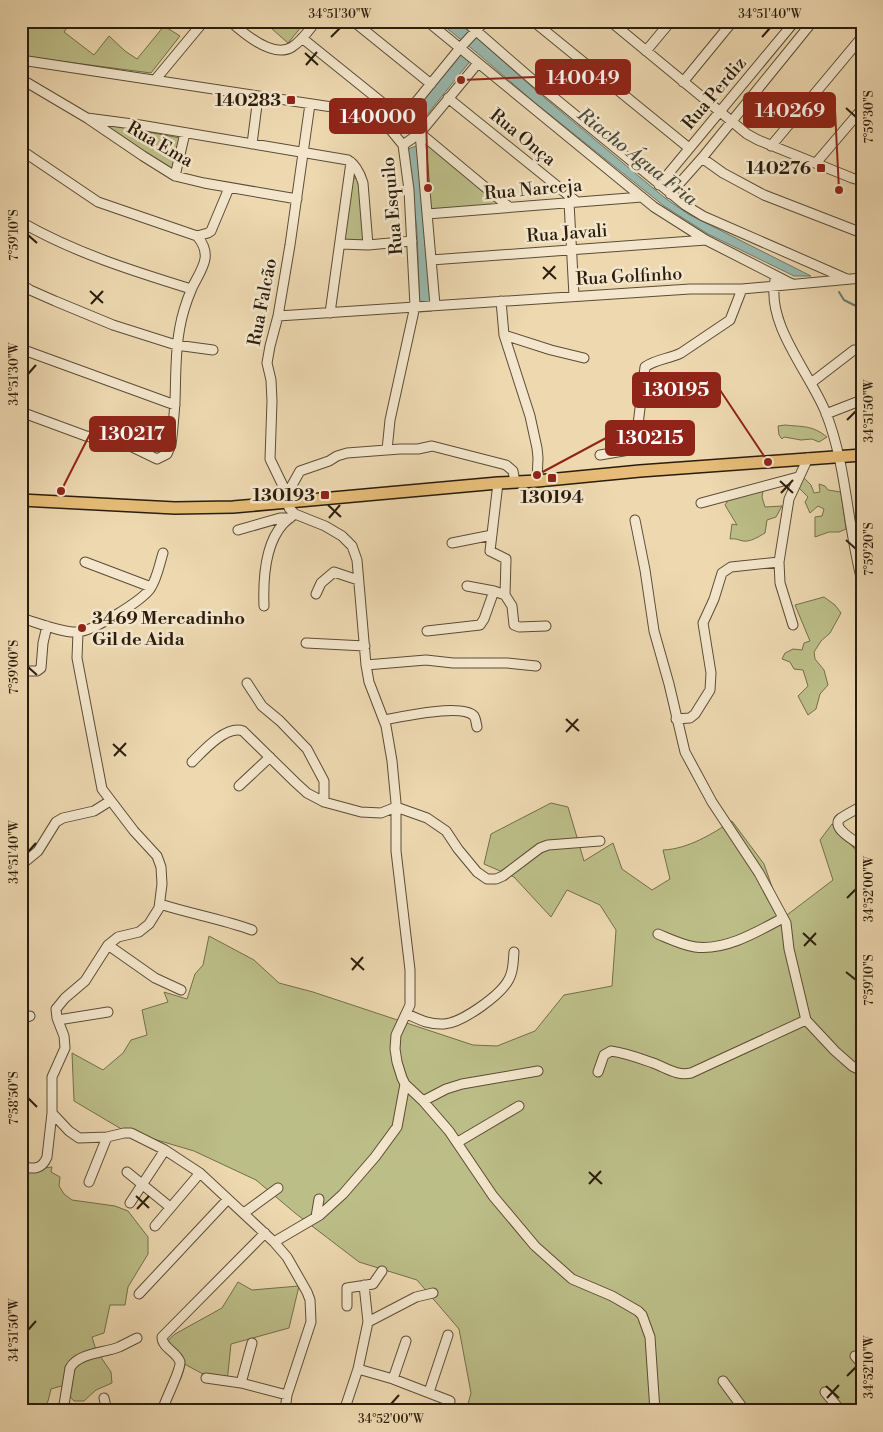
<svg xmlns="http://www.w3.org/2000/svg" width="883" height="1432" font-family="'Libre Bodoni',serif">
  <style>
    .green { fill: #bcbe88; stroke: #736e4a }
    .water { fill: #99b9af; stroke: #6d7b6e }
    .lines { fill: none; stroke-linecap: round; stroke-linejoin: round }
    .stream { stroke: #6d7b6e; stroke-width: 2 }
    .minor-casing { stroke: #5b4c36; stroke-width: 11 }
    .major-casing { stroke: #2a1d0d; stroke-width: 14 }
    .minor { stroke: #f3e6cc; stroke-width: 9 }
    .major { stroke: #e6bc78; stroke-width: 11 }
    .ticks { fill: none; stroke: #2a1d0d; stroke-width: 2 }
    .poi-dot { fill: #8f2418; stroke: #f3e6cc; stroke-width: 2 }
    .labels { text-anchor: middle; stroke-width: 5; stroke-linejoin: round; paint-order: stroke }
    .street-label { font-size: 18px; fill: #2a1d0d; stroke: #f3e6cc }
    .poi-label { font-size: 18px; font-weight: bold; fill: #2a1d0d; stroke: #f3e6cc; text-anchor: end }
    .water-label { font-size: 19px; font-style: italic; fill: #4b4c3e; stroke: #f3e6cc }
    .leader { fill: none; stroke: #8f2418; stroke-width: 2 }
    .callout-dot { fill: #8f2418; stroke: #f3e6cc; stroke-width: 2 }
    .callout { fill: #8f2418; stroke: #8f2418; stroke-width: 2 }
    .callout-label { font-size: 19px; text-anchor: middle; font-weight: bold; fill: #fff }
    .neatline { fill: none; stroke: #2a1d0d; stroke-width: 2 }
    .ticks-label { font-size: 12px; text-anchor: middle; fill: #2a1d0d }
  </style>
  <rect width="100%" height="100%" fill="#edd8b0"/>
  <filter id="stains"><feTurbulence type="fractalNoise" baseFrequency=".004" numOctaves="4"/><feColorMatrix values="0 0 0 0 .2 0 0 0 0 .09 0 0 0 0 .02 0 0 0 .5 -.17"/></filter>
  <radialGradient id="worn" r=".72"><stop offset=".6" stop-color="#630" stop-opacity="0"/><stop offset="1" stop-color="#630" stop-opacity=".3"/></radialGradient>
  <path class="green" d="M21,21H72L64,32L94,55L109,36L125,51L137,59L164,26L180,36L151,73L21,56Z
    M263,21H306L288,43Z
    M95,122L180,138L172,171Z
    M425,140L503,204L430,212Z
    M353,178L359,179L364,241L343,242Z
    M785,425C803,427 812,425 827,437L819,442L812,439L801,440L784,437L782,439L779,435L778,426Z
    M803,477L811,485L814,493L820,492L819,484L825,486L828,490L841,492L846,529L839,532H829L815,537V517L822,516L824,509L818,506L810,513L805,502L808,497L797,486Z
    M763,491L762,497L765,507L782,506L776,517L767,520L765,533C758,537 751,542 743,541C738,540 736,538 730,539L732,524L737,525L725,505L729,499Z
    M824,597L835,605L841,613L830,633L821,641L814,652L815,659L824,670L828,685L820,694L816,709L808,715L798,696L808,686L803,670L794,669L790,662L782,659L785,653L793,649L802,650L804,643L810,641L795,605Z
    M551,803L568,807L584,861L613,843L622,869L652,890L670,879L663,850C688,849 712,834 732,821L764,864L783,918L833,880L820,840L832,824L862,857V1411H466L471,1393L459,1329L417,1280L359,1262L295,1213L256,1180L194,1151L123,1130L74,1101L72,1053L103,1070L123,1053L131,1040L147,1035L142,1010L168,1002L164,992L187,999L195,974L203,965L209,936L254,960L279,983L313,992L473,1045L497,1046L535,1031L564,995L612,986L616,930L600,905L567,890L551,917L514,877L484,864L491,834Z
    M52,1167L51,1172L60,1177L59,1186L64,1194L72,1200L115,1206L128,1211L148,1237V1254L128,1287L125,1305H110L104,1333L92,1337L96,1350L111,1372L112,1383L96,1390L84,1401H74L61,1386L51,1389L48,1401L43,1411L33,1403L27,1411L21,1401V1171Z
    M238,1282L252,1290L299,1286L289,1328L231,1344L227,1382L201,1373L179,1361L164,1344L175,1334L222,1308Z"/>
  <path class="water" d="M438,21H458L540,94L665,198L688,214L811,276H794L708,234L664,206L534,102L476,52Z
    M462,52L471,60L418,126L409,119Z
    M419,145L432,311L420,312L417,231L408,149Z"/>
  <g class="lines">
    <path class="stream" d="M839,292L844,300L862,309"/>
    <g class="minor-casing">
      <path id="minor" d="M230,21C243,33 273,59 292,47C302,41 309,30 316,21
        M353,21L431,84
        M427,21L654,207L706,240L792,284
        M465,21L535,82L685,205L703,216L847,279
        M533,21L689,148
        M610,21L747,134L758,140L852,178L862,181
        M302,38L420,133L509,207
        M646,51L671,21
        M21,60L352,110L369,115L389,128L403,145L409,190L415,306L390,420L387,450
        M21,79L87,118L143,156L175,176L204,183L297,199
        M155,80L204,21
        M683,82L733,21
        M448,98L577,202
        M310,104L290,245L278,316L270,346L267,363L271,380L272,401L270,459L284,488L289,508L295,514L325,526L342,536L352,546L357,560L366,665L369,682L386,726L392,761L396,803V851L410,970V1005L396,1035L395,1049L397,1062L402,1078L405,1084L423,1101L449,1131L493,1196L535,1246L572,1279L612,1296L638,1311L642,1315L650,1337L655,1411
        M87,118L140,125L348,160C356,165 360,173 363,183L368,245
        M389,128L407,113L460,48L485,21
        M420,133L435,305
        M252,144L258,97
        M403,145L420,133L478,63
        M771,146L862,37
        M21,150L98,202L197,236C214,256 201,269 192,288C189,295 186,303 184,310C175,340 176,371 175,402C174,416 173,430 171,445L167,454L157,459L126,444L86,436L21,412
        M702,158L723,173L764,195L862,233
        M816,163L862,109
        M175,176L185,133
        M659,185L795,21
        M670,194L702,158L813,21
        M569,202L574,296
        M427,214L642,197
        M21,222C75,253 133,271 191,289
        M197,236L208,233L211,231L229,188
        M340,244L368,245L412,241
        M431,260L706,240
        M775,280C766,325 810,373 826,413C847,467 847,525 862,581
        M21,284L30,290L55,301L113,325L176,345L213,350
        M501,301L504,335L530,416L537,448L538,458L537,481
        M330,313L351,162
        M278,316L690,289H742L862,278
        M504,335L551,350L584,358
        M21,349L175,405
        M811,383L854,350
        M826,414L862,400
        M600,455L635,449L645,367C656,359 669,359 681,353L730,320L742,289
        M498,483L490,551L506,559L505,595L512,606L514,625L519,627L546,626
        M286,496L300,471L329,461L337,456L347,453L400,449H418L432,446L506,465L513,471L515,482
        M701,503L798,477
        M635,520L645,570L654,631L669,684L685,752L712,802L759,873L786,923L789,949L806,1020L835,1051L852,1066L862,1071
        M238,530L280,518H290
        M452,543L492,535
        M85,562L151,587
        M467,586L494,591
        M316,594L321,583L334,572L358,580
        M264,606C263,580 265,544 283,524C287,520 291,517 295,514
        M21,618C36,622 62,633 77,632C92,632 141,601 150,589C157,579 159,566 163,553
        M793,625L780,583L779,562L789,499L808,458
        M427,631L480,625L484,619L494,591L505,595
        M306,643L365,646
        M366,665L426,660L453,663H507L536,666
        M21,671H37L41,668L43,643L47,626
        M247,683L262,706L280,721L307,749L324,781V802
        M676,719L690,718L695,714L710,690L711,673L703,623L714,599L722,573L731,567L779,562
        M384,720C400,717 462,703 474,716C476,719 476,723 477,727
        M192,762C203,751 226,725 243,731L295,782L307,793L324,802L361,812L381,813L396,807L427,818L446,831L458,849L477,872L487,879H496L503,876L540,848L548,845L600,841
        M239,786L270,757
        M862,806C855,810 847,814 841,818C829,827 855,841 862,846
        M21,865L38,851L56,822L63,818L94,811L110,801
        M160,904C191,914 222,919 252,930
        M658,934C670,939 682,945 695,947C725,951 757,932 783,918
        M108,945L155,978L181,990
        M407,1014C420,1020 430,1025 444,1024C462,1023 501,995 509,979C514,970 513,961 514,952
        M21,1019L30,1016
        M58,1020L108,1012
        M598,1072L604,1055L611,1051C626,1053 639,1058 653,1063C667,1068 676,1076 691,1073L806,1020
        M423,1101L446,1089L462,1084L538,1071
        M52,1113L69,1131L79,1138L107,1137L124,1133H131L165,1150L200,1173L274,1242L287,1257L307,1292L310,1300L311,1322L287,1395L285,1411
        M458,1142L519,1106
        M21,1167C33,1169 42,1170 47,1157L52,1113V1077L65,1048L64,1036L57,1018L56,1009L65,998L85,981L108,945L118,937L139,932L149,924L159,908L162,884L161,867L157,856L134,831L102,789L77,658L78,632
        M127,1172L170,1207
        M89,1182L107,1137
        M130,1203L165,1150
        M244,1213L278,1188
        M316,1217L319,1199
        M155,1226L200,1173
        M274,1242L320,1215L343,1194L375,1157L397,1127L405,1084
        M139,1294L228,1199
        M347,1306V1288L373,1284L382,1271
        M368,1322L416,1297L433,1293
        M855,1356L862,1364
        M358,1369L393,1379L450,1401
        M206,1378L241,1383L287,1395
        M393,1379L406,1341
        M723,1381L745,1411
        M241,1383L252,1343
        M429,1392L448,1335
        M825,1392L841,1411
        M104,1398L107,1411
        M63,1411L70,1368C78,1353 104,1353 119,1347C125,1344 131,1341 137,1338
        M162,1411C165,1400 181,1370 180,1362C177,1352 162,1348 162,1337L265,1233
        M344,1411L358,1369L368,1322L364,1285"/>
    </g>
    <g class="major-casing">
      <path id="major" d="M21,500L175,508L233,507L498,483L537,481L640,471L862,455"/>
    </g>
    <use href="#minor" class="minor"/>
    <use href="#major" class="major"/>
  </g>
  <path class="ticks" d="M331,37L340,28M762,37L770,28M305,53L318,65M306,65L317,52M846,108L856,117M28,235L37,243M543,267L556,279M543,279L555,266M90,291L103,303M91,304L103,291M28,374L36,365M847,420L856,411M780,481L793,493M781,493L793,480M328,505L341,517M329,518L340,505M846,540L856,549M28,667L37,675M566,719L579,731M566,732L578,719M113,744L126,756M114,756L126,743M28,852L36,843M847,898L856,889M803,933L816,945M804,946L816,933M351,958L364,970M352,970L363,957M846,972L856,980M28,1098L37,1107M589,1172L602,1184M589,1184L601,1171M136,1196L149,1208M137,1209L149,1196M28,1330L36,1321M847,1376L856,1367M826,1386L839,1398M827,1398L839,1385M391,1404L399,1395"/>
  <g class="poi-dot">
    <rect x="286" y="95" width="10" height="10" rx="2.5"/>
    <rect x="816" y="163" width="10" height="10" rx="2.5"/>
    <rect x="547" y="473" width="10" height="10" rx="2.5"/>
    <rect x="320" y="490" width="10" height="10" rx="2.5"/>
    <circle cx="82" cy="628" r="5"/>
  </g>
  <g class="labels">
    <g class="street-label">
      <text transform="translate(714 93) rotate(-50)" y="6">Rua Perdiz</text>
      <text transform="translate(523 137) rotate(39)" y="6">Rua Onça</text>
      <text transform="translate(160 144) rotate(30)" y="6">Rua Ema</text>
      <text transform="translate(533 189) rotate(-5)" y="6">Rua Narceja</text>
      <text transform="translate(392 206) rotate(-95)" y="6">Rua Esquilo</text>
      <text transform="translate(567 233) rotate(-4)" y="6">Rua Javali</text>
      <text transform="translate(629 276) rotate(-3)" y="6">Rua Golfinho</text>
      <text transform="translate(262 302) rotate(-79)" y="6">Rua Falcão</text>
    </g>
    <g class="poi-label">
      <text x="281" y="106">140283</text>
      <text x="811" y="174">140276</text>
      <text x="315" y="501">130193</text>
      <text x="552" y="503" text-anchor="middle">130194</text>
      <text x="92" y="624" text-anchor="start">3469 Mercadinho<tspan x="92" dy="21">Gil de Aida</tspan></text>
    </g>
    <g class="water-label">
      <text transform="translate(638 156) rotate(38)" y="7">Riacho Água Fria</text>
    </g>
  </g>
  <path class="leader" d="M461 80L536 77M839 190L835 110M428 188L426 116M768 462L720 390M61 491L90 434M537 475L606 438"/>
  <g class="callout-dot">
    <circle cx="461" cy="80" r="5"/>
    <circle cx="839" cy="190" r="5"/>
    <circle cx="428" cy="188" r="5"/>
    <circle cx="768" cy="462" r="5"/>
    <circle cx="61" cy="491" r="5"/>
    <circle cx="537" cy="475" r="5"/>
  </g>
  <g class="callout">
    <rect x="536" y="60" width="94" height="34" rx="5"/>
    <rect x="744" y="93" width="91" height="34" rx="5"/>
    <rect x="330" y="99" width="96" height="34" rx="5"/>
    <rect x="633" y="373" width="87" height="34" rx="5"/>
    <rect x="90" y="417" width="85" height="34" rx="5"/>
    <rect x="606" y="421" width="88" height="34" rx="5"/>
  </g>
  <g class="callout-label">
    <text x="583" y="84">140049</text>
    <text x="790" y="117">140269</text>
    <text x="378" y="123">140000</text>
    <text x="676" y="396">130195</text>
    <text x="132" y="440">130217</text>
    <text x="650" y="444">130215</text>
  </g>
  <rect width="883" height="1432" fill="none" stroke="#edd8b0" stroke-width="55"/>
  <rect x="28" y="28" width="828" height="1376" class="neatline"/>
  <g class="ticks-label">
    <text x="340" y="18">34°51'30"W</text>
    <text x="770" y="18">34°51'40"W</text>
    <text transform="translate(869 117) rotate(-90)" y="4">7°59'30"S</text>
    <text transform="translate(14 235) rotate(-90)" y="4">7°59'10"S</text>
    <text transform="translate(14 374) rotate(-90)" y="4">34°51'30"W</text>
    <text transform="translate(869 411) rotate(-90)" y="4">34°51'50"W</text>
    <text transform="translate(869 549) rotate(-90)" y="4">7°59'20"S</text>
    <text transform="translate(14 667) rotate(-90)" y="4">7°59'00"S</text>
    <text transform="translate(14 852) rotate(-90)" y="4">34°51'40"W</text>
    <text transform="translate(869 889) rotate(-90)" y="4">34°52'00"W</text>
    <text transform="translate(869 980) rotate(-90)" y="4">7°59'10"S</text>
    <text transform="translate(14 1098) rotate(-90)" y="4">7°58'50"S</text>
    <text transform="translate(14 1330) rotate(-90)" y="4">34°51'50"W</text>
    <text transform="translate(869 1367) rotate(-90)" y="4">34°52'10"W</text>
    <text x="391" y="1423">34°52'00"W</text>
  </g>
  <rect width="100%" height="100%" filter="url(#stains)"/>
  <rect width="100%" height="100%" fill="url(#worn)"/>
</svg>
